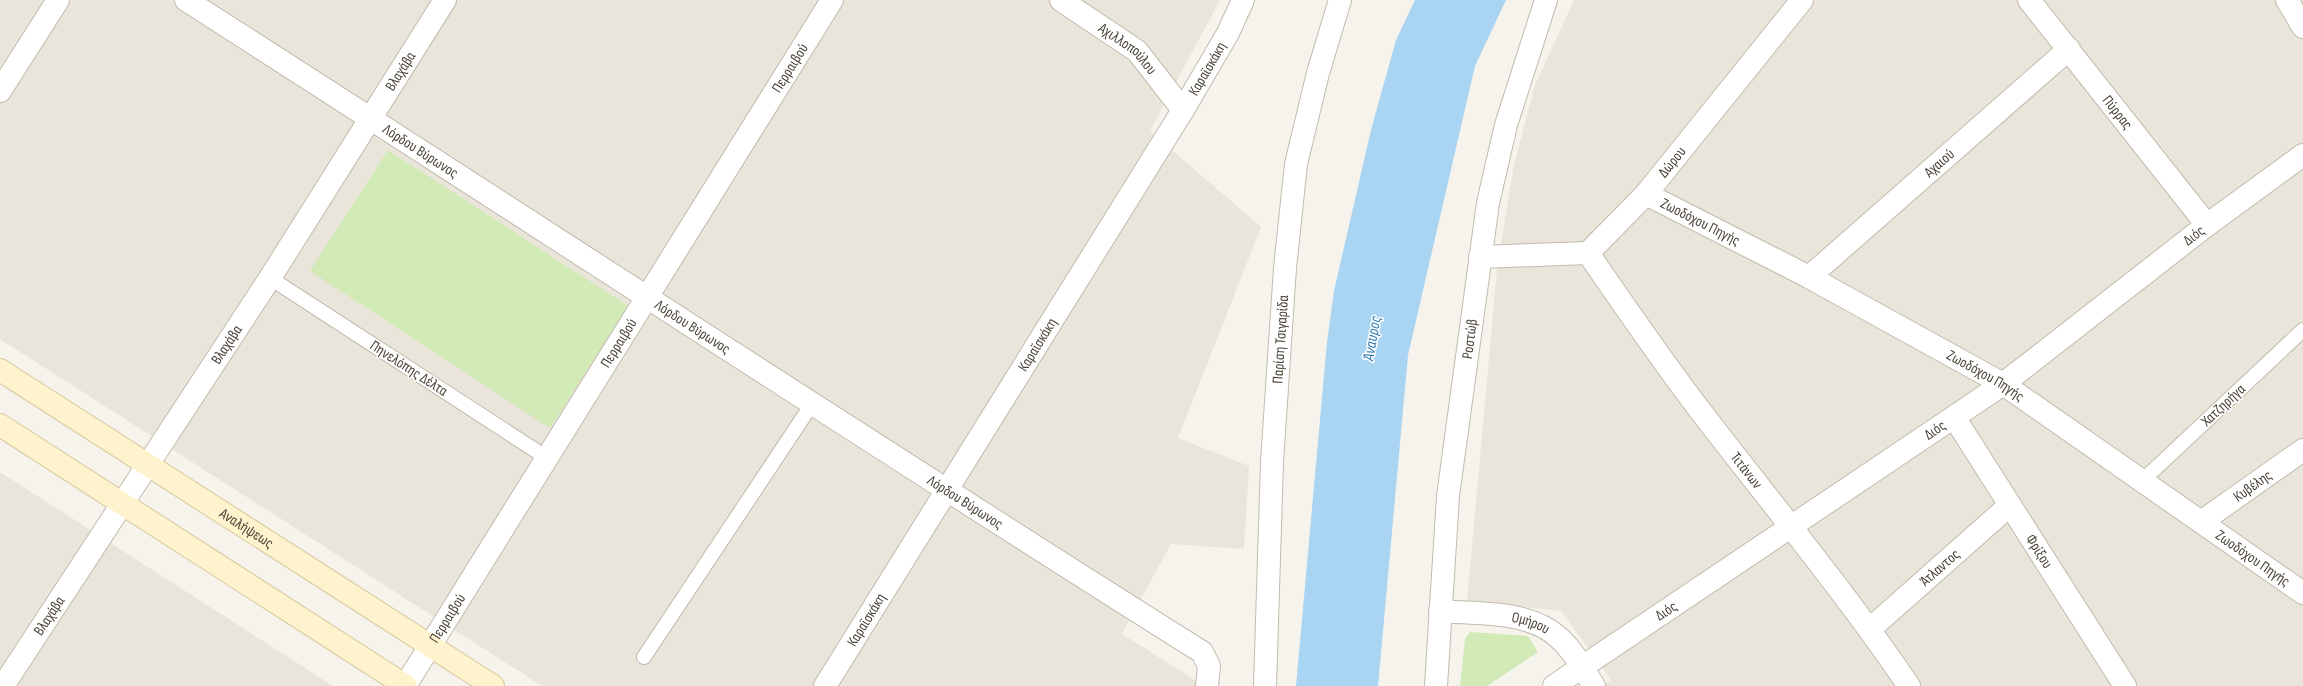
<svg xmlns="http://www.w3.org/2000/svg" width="2303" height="686" font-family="'Sofia Sans Condensed',sans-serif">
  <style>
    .residential { fill: #eae5da }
    .green { fill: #d2eab5 }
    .water { fill: #a9d4f2 }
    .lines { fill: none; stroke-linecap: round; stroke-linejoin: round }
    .service-casing { stroke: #c2bbae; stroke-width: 16 }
    .minor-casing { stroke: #c2bbae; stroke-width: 24 }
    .tertiary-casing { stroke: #c2bbae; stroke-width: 24 }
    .secondary-casing { stroke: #d6c79b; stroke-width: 24 }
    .service { stroke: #fff; stroke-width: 14 }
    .minor { stroke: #fff; stroke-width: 22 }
    .tertiary { stroke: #fff; stroke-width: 22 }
    .secondary { stroke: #fff3cd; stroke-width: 22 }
    .labels { text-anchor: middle; stroke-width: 3; stroke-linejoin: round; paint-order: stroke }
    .street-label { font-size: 15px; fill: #4b4439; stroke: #fff }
    .water-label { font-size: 16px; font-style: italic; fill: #2e7ab2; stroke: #fff }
  </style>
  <rect width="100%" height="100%" fill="#f6f3ec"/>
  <path class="residential" d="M0,0H1220L1150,131L1261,227L1178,438L1249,466L1244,549L1171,544L1122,634L1204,686H542L0,339Z
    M1574,0H2303V686H1603L1611,680L1561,611L1467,601L1497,269L1514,165L1535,85Z
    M0,472L333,686H0Z"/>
  <path class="green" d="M388,150L628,306L550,428L310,271Z
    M1470,632L1528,636L1538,652L1487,686H1460L1465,639Z"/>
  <path class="water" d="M1415,0H1506L1475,66L1408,355L1378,686H1296L1327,342L1334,291L1371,130L1396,40Z"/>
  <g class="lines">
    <g class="service-casing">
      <path id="service" d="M270,278L547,458
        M2142,481L2303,330
        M644,657L812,404"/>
    </g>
    <g class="minor-casing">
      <g id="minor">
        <path id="s1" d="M186,0C525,217 861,438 1202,652L1209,666L1207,686"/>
        <path id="s2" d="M1061,0L1137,51L1183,110"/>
        <path id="s3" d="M2029,0L2207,225"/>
        <path d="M0,91L58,0"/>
        <path id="s4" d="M1646,194L1809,277L2003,384L2303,593"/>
        <path id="s5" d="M1588,253C1625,307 1662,361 1702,413C1772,504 1845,592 1909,686"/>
        <path id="s6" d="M1480,257L1588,253L1646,194L1802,0"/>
        <path id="s7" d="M1809,277L2069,49"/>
        <path id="s8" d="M1954,417L2125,686"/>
        <path id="s9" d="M2201,522L2303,450"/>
        <path id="s10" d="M1440,611C1477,614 1528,610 1558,637C1573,650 1583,669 1594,686"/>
        <path id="s11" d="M1870,629L2010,505"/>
        <path id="s12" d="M3,686L270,278L445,0"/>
        <path id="s13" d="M825,686L1183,110L1228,33L1243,0"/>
        <path id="s14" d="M1265,686L1272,462L1285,268L1296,164L1318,73L1340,0"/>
        <path id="s15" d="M1554,686L2003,384L2207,225L2303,155"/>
      </g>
    </g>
    <g class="tertiary-casing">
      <g id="tertiary">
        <path d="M2287,0L2303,27"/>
        <path id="s16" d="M405,686L832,0"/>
        <path id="s17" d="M1436,686L1448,496L1488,203L1506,125L1546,0"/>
      </g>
    </g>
    <g class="secondary-casing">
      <g id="secondary">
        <path id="s18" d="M0,370L493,686"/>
        <path d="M0,425L406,686"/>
      </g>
    </g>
    <use href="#service" class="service"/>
    <use href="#minor" class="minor"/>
    <use href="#tertiary" class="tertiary"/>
    <use href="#secondary" class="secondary"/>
  </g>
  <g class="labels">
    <g class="street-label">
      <text dy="5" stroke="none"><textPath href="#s2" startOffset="83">Αχιλλοπούλου</textPath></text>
      <text dy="5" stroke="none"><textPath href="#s16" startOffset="728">Περραιβού</textPath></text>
      <text dy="5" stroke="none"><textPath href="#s13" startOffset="726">Καραϊσκάκη</textPath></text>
      <text dy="5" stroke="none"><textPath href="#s12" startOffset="732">Βλαχάβα</textPath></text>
      <text dy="5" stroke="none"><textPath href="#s3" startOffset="143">Πύρρας</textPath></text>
      <text dy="5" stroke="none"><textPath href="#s1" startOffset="279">Λόρδου Βύρωνος</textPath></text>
      <text dy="5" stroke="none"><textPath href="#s6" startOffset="232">Δώρου</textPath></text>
      <text dy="5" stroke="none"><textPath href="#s7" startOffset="173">Αχαιού</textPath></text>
      <text dy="5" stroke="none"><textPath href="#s4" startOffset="61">Ζωοδόχου Πηγής</textPath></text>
      <text dy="5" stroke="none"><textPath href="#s15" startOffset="783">Διός</textPath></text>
      <text dy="5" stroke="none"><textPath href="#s1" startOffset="603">Λόρδου Βύρωνος</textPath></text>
      <text dy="5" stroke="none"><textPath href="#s17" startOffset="349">Ροστώβ</textPath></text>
      <text dy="5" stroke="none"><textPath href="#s14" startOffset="347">Παρίση Τσιγαρίδα</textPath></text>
      <text dy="5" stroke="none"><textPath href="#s16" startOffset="404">Περραιβού</textPath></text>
      <text dy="5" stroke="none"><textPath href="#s12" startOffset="408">Βλαχάβα</textPath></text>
      <text dy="5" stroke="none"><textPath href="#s13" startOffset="402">Καραϊσκάκη</textPath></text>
      <text transform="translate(409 368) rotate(33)" y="5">Πηνελόπης Δέλτα</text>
      <text dy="5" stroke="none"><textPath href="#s4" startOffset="385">Ζωοδόχου Πηγής</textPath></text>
      <text transform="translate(2223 405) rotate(-43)" y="5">Χατζηρήγα</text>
      <text dy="5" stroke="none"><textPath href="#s15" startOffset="459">Διός</textPath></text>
      <text dy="5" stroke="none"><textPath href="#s5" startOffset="269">Τιτάνων</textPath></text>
      <text dy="5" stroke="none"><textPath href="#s9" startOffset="63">Κυβέλης</textPath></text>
      <text dy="5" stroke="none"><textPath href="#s1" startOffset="927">Λόρδου Βύρωνος</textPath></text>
      <text dy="5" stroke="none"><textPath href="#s18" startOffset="293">Αναλήψεως</textPath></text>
      <text dy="5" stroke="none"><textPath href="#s8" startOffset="159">Φρίξου</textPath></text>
      <text dy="5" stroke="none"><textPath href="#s4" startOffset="709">Ζωοδόχου Πηγής</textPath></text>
      <text dy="5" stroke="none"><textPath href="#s11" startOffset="93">Άτλαντος</textPath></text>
      <text dy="5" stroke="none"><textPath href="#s15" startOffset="135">Διός</textPath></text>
      <text dy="5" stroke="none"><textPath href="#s12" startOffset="84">Βλαχάβα</textPath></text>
      <text dy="5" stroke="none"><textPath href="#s16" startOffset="80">Περραιβού</textPath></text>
      <text dy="5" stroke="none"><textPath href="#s13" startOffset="78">Καραϊσκάκη</textPath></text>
      <text dy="5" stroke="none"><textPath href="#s10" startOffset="92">Ομήρου</textPath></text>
    </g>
    <g class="water-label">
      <text transform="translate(1371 338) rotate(-80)" y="6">Άναυρος</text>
    </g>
  </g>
</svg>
